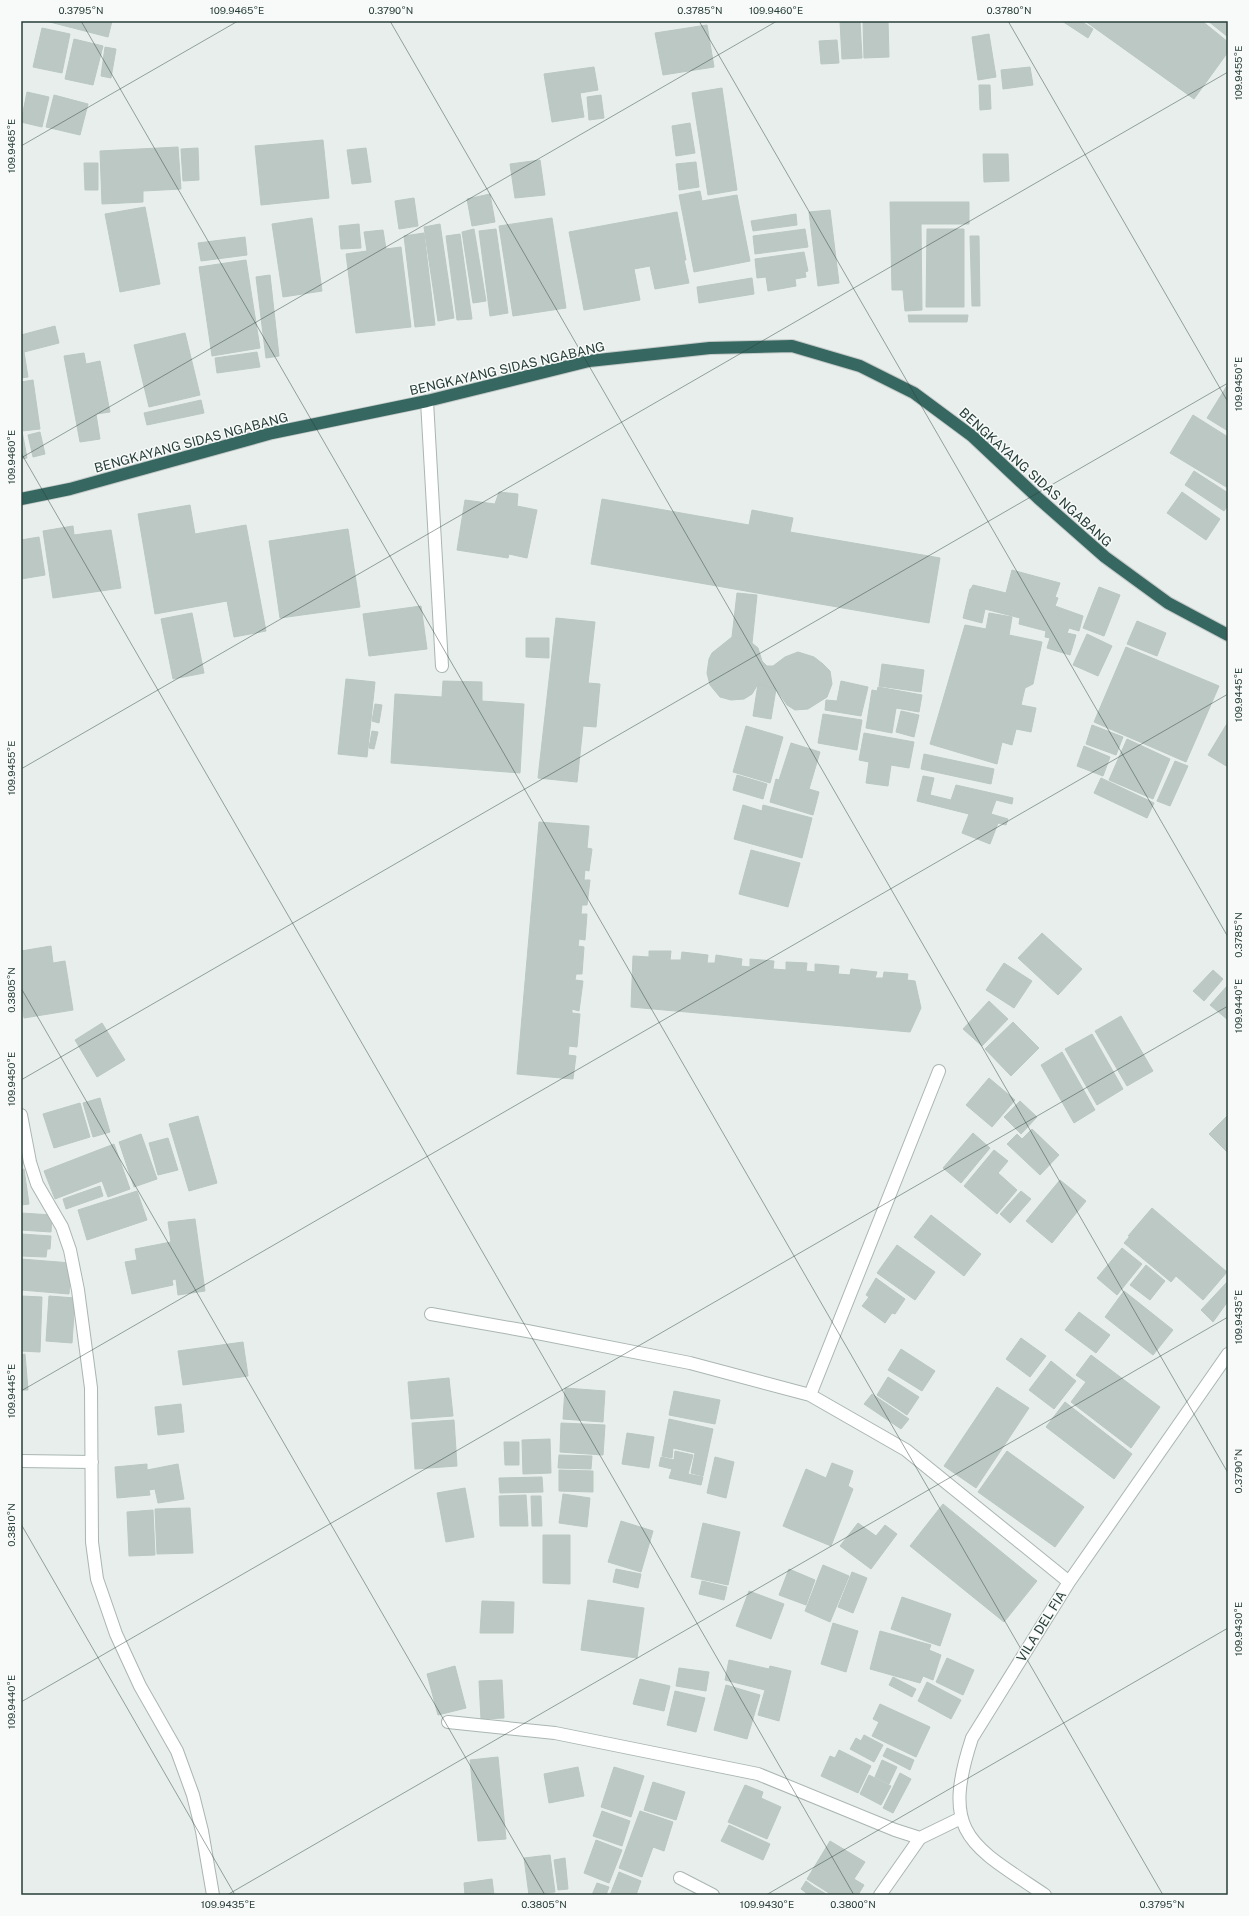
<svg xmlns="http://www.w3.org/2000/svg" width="1249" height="1916" font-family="'Public Sans',sans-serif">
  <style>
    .building { fill: #bcc8c4; stroke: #bac7c2 }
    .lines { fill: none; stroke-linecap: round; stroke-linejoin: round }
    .street-casing { stroke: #aab6b2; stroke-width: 14 }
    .highway-casing { stroke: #c3c9c8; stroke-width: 14 }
    .street { stroke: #fff; stroke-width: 12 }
    .highway { stroke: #366760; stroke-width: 12 }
    .ticks { fill: none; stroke: #273e39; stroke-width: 1; stroke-opacity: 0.45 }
    .labels { text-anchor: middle; stroke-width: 3; stroke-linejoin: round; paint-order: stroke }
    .street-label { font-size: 13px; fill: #273e39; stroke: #f7faf9 }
    .neatline { fill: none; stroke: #273e39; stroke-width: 1.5 }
    .ticks-label { font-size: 10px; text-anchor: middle; fill: #273e39 }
  </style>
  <rect width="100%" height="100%" fill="#e7eeeb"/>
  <path class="building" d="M46,21H112L108,37Z
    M840,21H860L862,58L842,59Z
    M863,21H888L889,57L864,58Z
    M1062,21H1081L1093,29L1088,38Z
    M1085,21H1202L1228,42V52L1194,99Z
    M1208,21H1228V37Z
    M707,25L714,67L663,75L655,33Z
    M42,28L70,34L62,73L33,67Z
    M989,34L996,77L978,80L972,37Z
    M74,39L103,46L93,85L65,79Z
    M837,40L839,63L821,64L819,41Z
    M105,47L116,49L111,78L101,76Z
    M594,67L598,90L580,93L584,117L552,122L544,74Z
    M1030,67L1033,85L1003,89L1001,70Z
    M979,85H990L991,109L980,110Z
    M722,88L737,190L708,195L692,93Z
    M27,92L49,97L42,127L21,122Z
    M54,95L88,104L80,135L46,127Z
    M601,95L604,118L589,120L587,97Z
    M690,123L695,153L676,156L672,126Z
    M323,140L329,198L261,205L255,146Z
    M178,147L181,189L143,191V202L102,204L100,151Z
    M198,148L199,180L183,181L181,149Z
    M366,148L371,182L352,184L347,150Z
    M983,154H1008L1009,181L984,182Z
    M540,160L545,195L515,198L510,164Z
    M696,162L699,187L679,190L676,164Z
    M84,163H98V190H85Z
    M700,191L702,201L737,195L750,261L694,272L679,195Z
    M490,194L495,222L472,226L467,199Z
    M414,198L418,226L399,229L395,201Z
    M890,202H969V224H921L922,310L905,311L903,290H892Z
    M145,207L160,284L120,292L105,214Z
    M830,210L839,283L818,286L809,212Z
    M677,212L686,260H684L689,283L655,289L650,266L634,269L640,300L584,310L569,232Z
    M796,214L797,225L753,231L751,221Z
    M312,218L322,291L283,297L272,224Z
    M552,218L566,308L513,316L499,226Z
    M359,224L361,248L341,249L339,226Z
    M440,224L454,318L438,321L424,227Z
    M474,229L486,301L473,303L462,232Z
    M496,229L508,313L490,316L479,231Z
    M805,229L808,247L755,254L753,236Z
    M927,229H964V307H926Z
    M383,230L386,249L401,247L411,327L356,333L346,254L367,251L364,232Z
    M424,233L435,325L415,327L404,236Z
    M460,234L472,319L457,320L446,236Z
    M970,236H979L980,306H972Z
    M245,237L247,255L201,261L198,243Z
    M804,252L808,271L805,272L806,277L795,279L796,286L768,291L766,277L757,278L755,259Z
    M246,260L260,348L212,356L199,267Z
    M270,275L279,356L266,358L256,277Z
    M752,278L754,294L699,303L697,287Z
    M908,315H968L967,322H909Z
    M55,326L59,343L24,352L28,377L21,378V335Z
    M185,333L200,395L149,407L134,345Z
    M257,352L260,367L217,373L215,358Z
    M84,353L86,364L100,361L110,412L96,414L100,439L80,442L64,356Z
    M33,380L40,429L22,431L27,458L21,459V382Z
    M1228,384V431L1207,418Z
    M201,400L204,413L147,425L144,413Z
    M1193,415L1228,437V488L1170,453Z
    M40,432L45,454L33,457L28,435Z
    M1194,471L1228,493V505L1224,511L1185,485Z
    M499,492L518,494L517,506L537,510L527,558L509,554L508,558L457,550L465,500L495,504Z
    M1182,492L1220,519L1206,540L1167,513Z
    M602,499L749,525L752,510L793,518L790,532L940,558L929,623L591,564Z
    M190,505L195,534L246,525L266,631L234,637L227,601L155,614L138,514Z
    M73,526L74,535L111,530L121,588L53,598L43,531Z
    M348,529L360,607L280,618L269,541Z
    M39,537L45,575L21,579V540Z
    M1012,570L1060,583L1055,597L1058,598L1055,606L1083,616L1079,631L1069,628L1067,633L1076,635L1070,655L1047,648L1050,638L1045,637L1046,631L1019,624L1020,618L985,609L982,623L963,618L970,589H971L973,585L1006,593Z
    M1099,587L1120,595L1104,636L1083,628Z
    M737,593L757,595L752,643L746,639L732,637Z
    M421,606L427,649L369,656L363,614Z
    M192,613L204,673L173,679L161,619Z
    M989,613L1012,617L1009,635L1042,642L1033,684L1025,688L1021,705L1036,708L1031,732L1016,729L1012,745L1002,742L997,764L930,744L965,625L986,629Z
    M556,618L595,622L588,683L600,684L596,727L583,726L577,782L538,778Z
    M1137,621L1166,633L1157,656L1127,644Z
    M1087,634L1112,646L1098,676L1073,665Z
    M732,637L746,639L752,643L758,648L762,661L767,666H773L785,657L798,652L814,657L823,664L830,671L832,684L827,697L808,709L795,710L787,705L776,689L758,684L752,694L744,699L731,700L720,697L710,685L707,673L709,659L712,653Z
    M526,638H549V658L526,657Z
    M1126,647L1219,686L1186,762L1094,722Z
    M882,664L924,670L921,692L879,686Z
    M346,679L375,682L367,757L338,754Z
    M443,681L482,682V701L524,704L520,773L391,763L395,694L442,697Z
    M841,681L868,687L861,716L825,710L826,700L837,701Z
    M758,684L776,689L771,719L753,716Z
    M878,687L922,695L919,712L896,708L892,733L866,728L872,690L877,691Z
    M375,704L382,705L379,723L372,721Z
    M901,711L919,715L914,737L896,732Z
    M823,714L862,720L857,750L818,743Z
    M1228,722V767L1208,755Z
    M1092,725L1123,737L1116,755L1086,744Z
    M746,726L783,737L770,783L733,772Z
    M372,731L378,732L374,749L369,748Z
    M864,733L914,742L909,768L891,765L888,786L866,783L869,762L859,760Z
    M1127,739L1170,759L1153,799L1109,780Z
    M791,743L820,752L809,789L819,792L813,815L770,802L776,779L779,780Z
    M1084,746L1110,757L1103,776L1077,766Z
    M924,754L994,769L991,784L921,769Z
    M1175,761L1188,766L1170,806L1157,801Z
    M737,775L767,784L763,799L733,790Z
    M923,776L934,778L930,795L951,800L956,785L1013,798L1012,804L996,800L991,814L1008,819L1006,825L998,823L990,844L962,833L969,814L917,801Z
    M1101,778L1154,803L1147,818L1094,793Z
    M743,805L762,811L763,805L812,818L802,858L734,839Z
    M539,822L589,826L587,848L592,849L589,871L585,870L584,880H590L587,905H582L581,914H587L585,940L579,939L578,946L584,947L582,974H576L575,980L583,981L579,1011L572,1009V1013L580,1014L577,1047L569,1046L568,1055L576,1056L573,1079L517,1074Z
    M751,850L800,863L788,907L739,894Z
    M1042,933L1082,969L1058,995L1018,958Z
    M51,946L53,963L65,961L73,1010L24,1018L21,995V951Z
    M649,951H671L670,960H681L682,952L708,955L707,963H715L716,955L742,959L741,966L750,967V959L774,961L773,969L786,970V962L807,963L806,971L815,972V964L839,966L838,974L850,975L851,969L877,972L875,978H883L884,972L908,974L907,980L915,981L921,1008L910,1032L631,1007L633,956L649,957Z
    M1004,963L1032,981L1014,1008L986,990Z
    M1213,970L1223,979L1204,1001L1193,991Z
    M1228,985V1020L1210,1005Z
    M989,1001L1008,1019L982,1046L963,1029Z
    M1121,1016L1153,1071L1127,1086L1095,1031Z
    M1013,1022L1039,1048L1011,1076L985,1049Z
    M102,1023L125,1060L97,1077L75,1040Z
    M1092,1034L1123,1089L1097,1105L1065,1049Z
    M1062,1052L1095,1110L1074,1123L1041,1065Z
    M989,1078L1015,1100L992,1127L966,1105Z
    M100,1098L110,1132L93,1137L83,1103Z
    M1020,1101L1037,1117L1021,1134L1004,1117Z
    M80,1103L90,1137L54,1148L43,1114Z
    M1228,1115V1153L1209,1134Z
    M198,1116L217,1183L189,1191L169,1124Z
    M1032,1129L1059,1155L1040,1175L1007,1144L1017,1134L1022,1139Z
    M973,1133L990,1148L961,1183L943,1168Z
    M141,1134L157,1179L134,1187L119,1142Z
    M168,1138L178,1170L158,1175L149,1143Z
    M114,1144L130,1189L108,1197L102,1181L55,1199L44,1171Z
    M994,1150L1008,1161L998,1173L1017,1190L997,1214L964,1186Z
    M24,1169L29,1204L21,1205V1170Z
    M1060,1180L1086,1201L1052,1243L1026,1221Z
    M100,1186L103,1196L66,1209L63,1199Z
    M137,1191L147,1220L87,1240L78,1210Z
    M1021,1191L1031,1199L1010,1223L1000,1214Z
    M1152,1208L1227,1272L1203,1300L1176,1276L1171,1282L1124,1243L1130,1236H1128Z
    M21,1213L52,1215L51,1232L21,1230Z
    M931,1215L981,1254L964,1276L914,1237Z
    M195,1219L205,1291L178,1295L176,1279L172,1280L173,1285L132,1294L125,1262L137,1260L135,1249L171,1242L168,1222Z
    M21,1234L51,1236L50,1249H47L46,1257L21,1256Z
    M897,1245L935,1272L915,1300L877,1273Z
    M1122,1248L1142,1264L1117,1295L1097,1278Z
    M21,1259L71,1263L69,1294L21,1290Z
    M1146,1265L1165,1281L1150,1300L1130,1285Z
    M876,1278L905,1299L895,1314L892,1313L885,1323L862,1306L869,1297L866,1295Z
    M1228,1281V1301L1213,1322L1201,1310Z
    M1124,1291L1173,1330L1153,1355L1105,1317Z
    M21,1296L42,1297L40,1352L21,1351Z
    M49,1296L75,1298L72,1343L46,1341Z
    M1079,1312L1110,1335L1096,1353L1065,1330Z
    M1021,1338L1046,1356L1030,1377L1006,1359Z
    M243,1342L248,1376L183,1385L178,1351Z
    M901,1349L935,1371L922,1391L888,1370Z
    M25,1354L28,1390H21V1355Z
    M1091,1355L1160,1407L1131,1448L1071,1402L1086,1382L1076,1375Z
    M1051,1361L1076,1381L1054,1409L1029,1390Z
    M888,1377L919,1397L907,1415L877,1395Z
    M449,1378L453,1416L411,1419L408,1382Z
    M997,1387L1029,1408L976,1488L944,1466Z
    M565,1388L605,1391L603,1422L563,1419Z
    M674,1391L720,1400L715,1424L669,1415Z
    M872,1394L909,1419L901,1429L864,1404Z
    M1065,1402L1132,1454L1114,1479L1046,1427Z
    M181,1404L184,1432L158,1435L155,1407Z
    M669,1419L713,1429L703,1476L691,1473L695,1453L673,1448L672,1458L662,1456Z
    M454,1420L457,1466L415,1469L412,1423Z
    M561,1423L605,1425L603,1455L560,1452Z
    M627,1433L654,1437L649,1468L622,1464Z
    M550,1439L551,1473L523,1474L522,1440Z
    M504,1442H519V1465H505Z
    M675,1451L693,1455L688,1474L703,1477L701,1485L669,1478L672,1469L659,1466L661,1457L674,1460Z
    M1007,1451L1084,1507L1055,1547L978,1492Z
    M559,1455L592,1456L591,1469L558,1468Z
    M715,1457L734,1462L726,1498L707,1493Z
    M832,1463L853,1471L848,1486L853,1489L831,1546L783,1526L806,1469L826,1478Z
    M147,1464V1470L178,1464L184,1499L158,1503L155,1489L149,1490L150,1495L117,1498L115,1467Z
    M559,1470L593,1471V1492L559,1491Z
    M542,1477L543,1492L500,1493L499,1478Z
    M465,1488L474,1537L446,1542L437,1493Z
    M563,1494L590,1498L587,1527L559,1523Z
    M526,1495L528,1526H500L499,1496Z
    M531,1496H541L542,1526H532Z
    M943,1504L1037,1581L1004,1622L910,1546Z
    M190,1508L193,1553L157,1554L155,1509Z
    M153,1510L155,1555L129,1556L127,1512Z
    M621,1521L653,1531L641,1572L608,1562Z
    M703,1523L740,1532L728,1585L691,1577Z
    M858,1523L876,1536L885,1525L897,1534L871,1569L840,1546Z
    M543,1535H570V1584L543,1583Z
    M823,1565L849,1576L830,1622L805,1611Z
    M616,1569L641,1574L638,1588L613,1582Z
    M789,1569L815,1580L806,1605L779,1595Z
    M852,1572L867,1578L853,1613L838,1607Z
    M702,1581L727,1587L724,1600L699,1594Z
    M749,1591L784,1604L771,1639L736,1626Z
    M902,1597L951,1614L940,1646L891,1629Z
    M588,1600L644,1608L637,1658L581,1650Z
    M482,1601L514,1602L513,1633H480Z
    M833,1623L858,1631L846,1672L821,1664Z
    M880,1631L931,1645L929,1650L941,1655L933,1680L923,1676L920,1683L870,1669Z
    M947,1658L974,1670L963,1695L936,1682Z
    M729,1660L769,1669L770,1666L791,1671L779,1721L758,1715L765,1690L725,1680Z
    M455,1666L466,1708L438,1715L427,1674Z
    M679,1668L709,1672L706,1691L676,1686Z
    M893,1677L916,1689L912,1697L889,1685Z
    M640,1679L670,1686L664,1711L633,1704Z
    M502,1680L504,1718L481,1719L479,1681Z
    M927,1682L961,1700L951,1719L918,1701Z
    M726,1685L760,1695L747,1739L714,1730Z
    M675,1691L705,1698L696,1732L667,1725Z
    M880,1704L930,1727L916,1757L872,1736L879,1722L873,1719Z
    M864,1735L883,1745L874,1762L850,1749L856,1738L861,1741Z
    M887,1748L914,1760L910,1770L883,1756Z
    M839,1750L871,1766L858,1793L821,1776L830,1756L835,1758Z
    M498,1757L506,1839L478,1841L470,1760Z
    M882,1760L897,1767L889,1784L875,1777Z
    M578,1767L584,1796L549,1803L544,1774Z
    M614,1767L644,1776L631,1817L601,1807Z
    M900,1773L911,1779L893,1813L883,1808Z
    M869,1775L891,1786L881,1805L860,1794Z
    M653,1782L685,1792L676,1820L644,1810Z
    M745,1785L763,1792L761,1798L781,1807L767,1839L728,1822Z
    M602,1811L630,1821L622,1846L593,1836Z
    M640,1811L673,1822L664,1851L653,1847L642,1877L619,1868Z
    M729,1825L770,1844L763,1860L721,1841Z
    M596,1840L622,1850L609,1883L584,1873Z
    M830,1841L865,1862L854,1879L864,1885L858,1895H832L807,1879Z
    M550,1855L555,1892L529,1895L524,1858Z
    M565,1858L568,1889L558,1890L554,1860Z
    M619,1872L641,1881L636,1895H610Z
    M492,1879L494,1895H465L464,1883Z
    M806,1881L814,1887L828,1895H809L801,1889Z
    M597,1883L609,1887L606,1895H592Z"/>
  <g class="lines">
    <g class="street-casing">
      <path id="street" d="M427,401L442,666
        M21,1115L30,1162L37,1184L62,1227L70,1250L78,1290L91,1388L92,1542L97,1579L116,1634L140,1686L177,1751L193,1795L202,1831L213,1895
        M431,1314L527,1331L690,1363L810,1395L906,1450L1069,1582
        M810,1395L939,1071
        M21,1461L92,1462
        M448,1722L555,1733L758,1774L895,1830L920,1838L961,1818
        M680,1878L713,1895
        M880,1895L920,1838
        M1045,1895C971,1845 940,1835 972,1738L1069,1582L1228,1354"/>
    </g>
    <g class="highway-casing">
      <path id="highway" d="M21,499L70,489L272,433L427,401L589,361L710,348L792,346L860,366L914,393L972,436L1038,498L1105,557L1168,603L1228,635"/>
    </g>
    <use href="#street" class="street"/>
    <use href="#highway" class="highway"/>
  </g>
  <path class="ticks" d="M81,21L1163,1895M390,21L1228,1473M699,21L1228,937M1008,21L1228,402M21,146L238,21M21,453L854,1895M21,458L777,21M21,769L1228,72M21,988L545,1895M21,1080L1228,383M21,1391L1228,694M21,1524L235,1895M21,1702L1228,1006M227,1895L1228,1317M766,1895L1228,1628"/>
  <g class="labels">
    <g class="street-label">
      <text transform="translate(507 368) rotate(-13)" y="5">BENGKAYANG SIDAS NGABANG</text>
      <text transform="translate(191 442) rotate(-15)" y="5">BENGKAYANG SIDAS NGABANG</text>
      <text transform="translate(1036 477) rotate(42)" y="5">BENGKAYANG SIDAS NGABANG</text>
      <text transform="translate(1041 1626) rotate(-58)" y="5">VILA DEL FIA</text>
    </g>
  </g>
  <rect width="1249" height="1916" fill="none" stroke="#f7faf9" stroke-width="44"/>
  <rect x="22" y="22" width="1205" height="1872" class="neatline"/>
  <g class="ticks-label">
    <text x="81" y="14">0.3795°N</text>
    <text x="237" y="14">109.9465°E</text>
    <text x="391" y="14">0.3790°N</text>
    <text x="700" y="14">0.3785°N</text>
    <text x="776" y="14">109.9460°E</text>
    <text x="1009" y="14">0.3780°N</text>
    <text transform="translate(1238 73) rotate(-90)" y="4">109.9455°E</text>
    <text transform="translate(11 146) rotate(-90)" y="4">109.9465°E</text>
    <text transform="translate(1238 384) rotate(-90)" y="4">109.9450°E</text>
    <text transform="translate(11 457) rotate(-90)" y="4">109.9460°E</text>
    <text transform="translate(1238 695) rotate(-90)" y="4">109.9445°E</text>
    <text transform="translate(11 768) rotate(-90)" y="4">109.9455°E</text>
    <text transform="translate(1238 935) rotate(-90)" y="4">0.3785°N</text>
    <text transform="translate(11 990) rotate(-90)" y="4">0.3805°N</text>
    <text transform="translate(1238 1006) rotate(-90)" y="4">109.9440°E</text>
    <text transform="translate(11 1079) rotate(-90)" y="4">109.9450°E</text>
    <text transform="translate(1238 1317) rotate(-90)" y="4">109.9435°E</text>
    <text transform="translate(11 1391) rotate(-90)" y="4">109.9445°E</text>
    <text transform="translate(1238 1471) rotate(-90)" y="4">0.3790°N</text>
    <text transform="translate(11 1525) rotate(-90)" y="4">0.3810°N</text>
    <text transform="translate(1238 1629) rotate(-90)" y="4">109.9430°E</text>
    <text transform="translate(11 1702) rotate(-90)" y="4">109.9440°E</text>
    <text x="228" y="1908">109.9435°E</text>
    <text x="544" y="1908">0.3805°N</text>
    <text x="767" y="1908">109.9430°E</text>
    <text x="853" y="1908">0.3800°N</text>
    <text x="1162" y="1908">0.3795°N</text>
  </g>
</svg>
